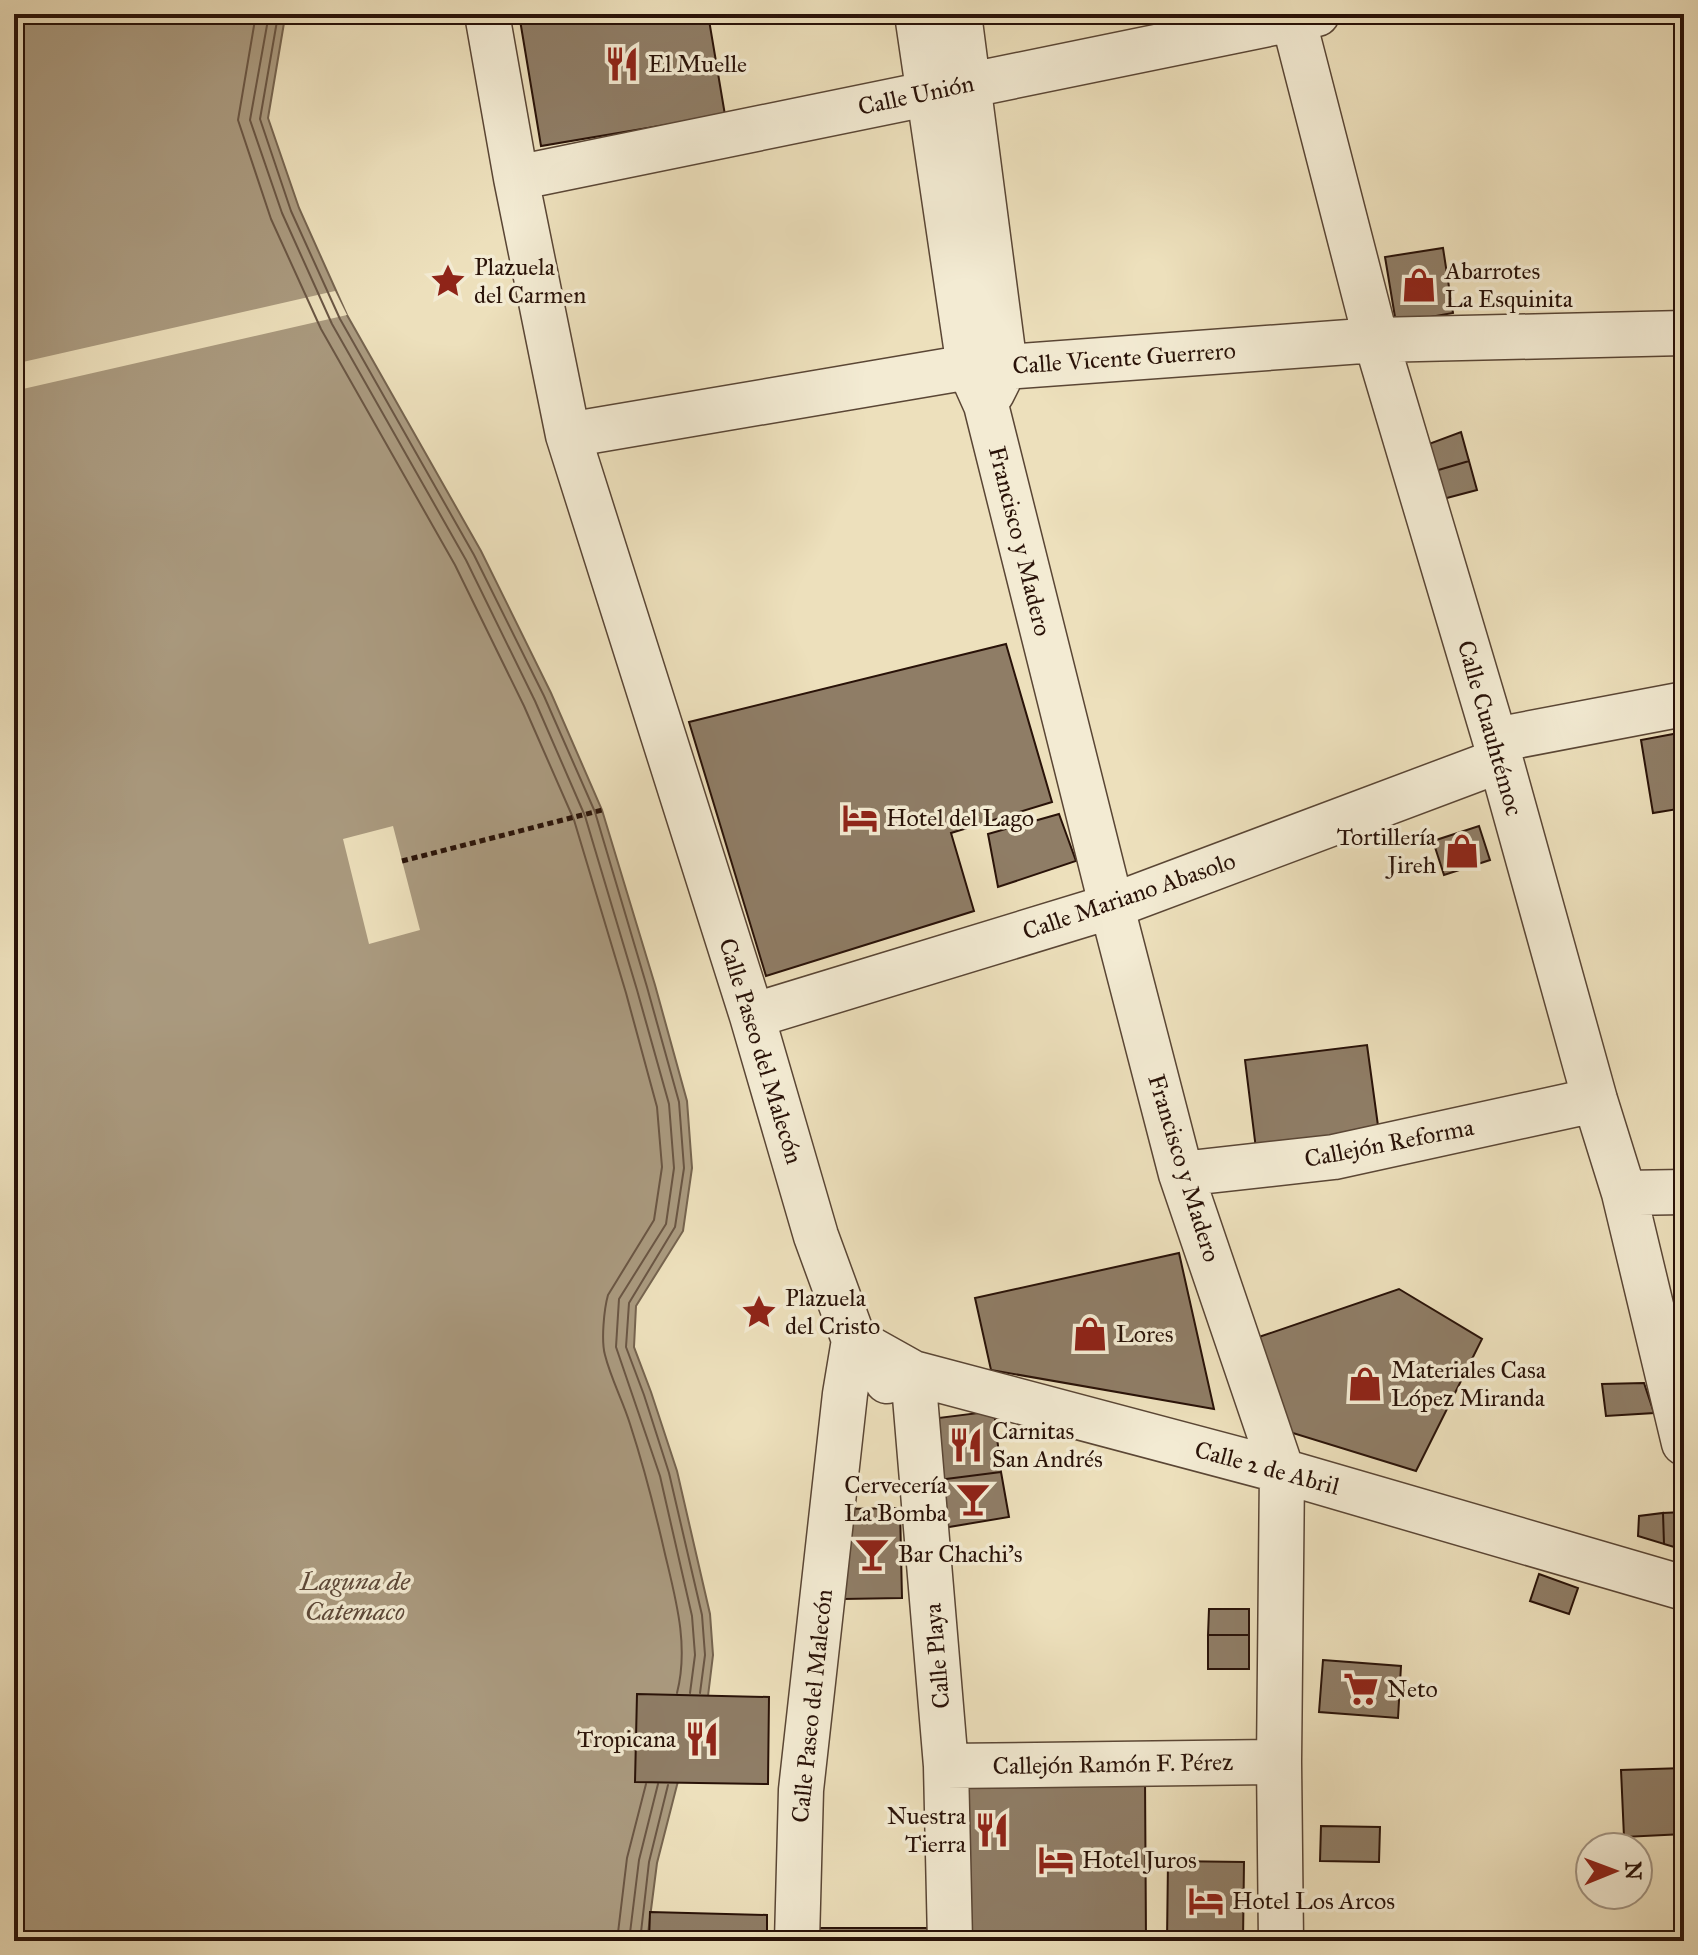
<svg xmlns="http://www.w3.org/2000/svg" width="1698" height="1955" font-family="'IM FELL Great Primer',serif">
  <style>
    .water { fill: #aa9a7f; stroke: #76644f; stroke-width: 2 }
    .pier { fill: #ede0bc }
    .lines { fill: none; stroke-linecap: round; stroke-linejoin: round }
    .shore { stroke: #6a5644; stroke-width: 2 }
    .building { fill: #8f7d66; stroke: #291208; stroke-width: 2 }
    .minor-casing { stroke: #5a4635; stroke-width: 47 }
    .path { stroke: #291208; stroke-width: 5; stroke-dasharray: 6 4; stroke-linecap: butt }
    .minor { stroke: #f3ebd3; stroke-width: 44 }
    .labels { text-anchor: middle; stroke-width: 7; stroke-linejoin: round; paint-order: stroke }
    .poi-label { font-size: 24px; fill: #291208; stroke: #f3ebd3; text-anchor: start }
    .street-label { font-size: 24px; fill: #291208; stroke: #f3ebd3 }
    .water-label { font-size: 26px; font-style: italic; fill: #5d4838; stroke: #f3ebd3 }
  </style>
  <rect width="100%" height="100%" fill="#ede0bc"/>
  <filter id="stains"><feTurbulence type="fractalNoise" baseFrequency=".0025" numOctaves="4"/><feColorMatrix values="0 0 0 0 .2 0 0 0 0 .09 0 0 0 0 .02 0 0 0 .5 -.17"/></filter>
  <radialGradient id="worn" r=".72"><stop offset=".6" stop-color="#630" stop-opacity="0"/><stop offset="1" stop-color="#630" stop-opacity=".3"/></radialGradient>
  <path class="water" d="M14,14H290L284,23L268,118L299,208L347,315L481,551L551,693L602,810L655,985L687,1101L692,1168L683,1231L636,1306L634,1347L651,1392L677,1471L710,1614L713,1655L708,1696L677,1785L657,1863L647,1941H14Z"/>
  <path class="pier" d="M335,291L347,315L14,391V364Z
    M393,826L420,930L369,944L343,839Z"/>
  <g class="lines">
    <path class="shore" d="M256,14L238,120L271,219L321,329L455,565L524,706L574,820L626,993L657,1107L662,1167L654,1220L608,1295C604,1309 601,1341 605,1355C611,1379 623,1401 630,1424C644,1467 655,1510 665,1554C676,1600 689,1646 677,1693
      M269,14L250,120L282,213L332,324L466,560L535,701L585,816L637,990L669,1104L674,1168L666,1224L619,1299L616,1347L660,1476L692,1616L695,1655L690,1693
      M281,14L277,21L260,119L291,211L340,319L474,555L544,696L595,812L647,987L679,1102L684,1168L675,1227L629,1303L626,1347L644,1395L669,1473L702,1615L705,1655L700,1693
      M617,1941L627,1858L646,1784
      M629,1941L639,1860L658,1784
      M640,1941L649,1862L668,1785"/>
  </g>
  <path class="building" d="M519,14H708L725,115L541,146Z
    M1443,248L1453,313L1396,323L1385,257Z
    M1461,432L1469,461L1435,471L1426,445Z
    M1469,461L1477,490L1443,499L1435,471Z
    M1006,644L1052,802L951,833L974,911L766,976L689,722Z
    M1684,732V808L1653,813L1641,740Z
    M1059,814L1076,861L998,887L988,834Z
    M1479,826L1490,860L1444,875L1433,841Z
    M1367,1045L1379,1133L1256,1149L1245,1060Z
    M1179,1253L1214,1409L991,1370L975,1298Z
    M1399,1289L1482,1339L1416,1471L1283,1430L1256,1338Z
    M1644,1383L1654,1413L1606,1416L1602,1384Z
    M994,1411L1001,1472L938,1480L930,1419Z
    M1001,1472L1009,1517L943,1528L938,1480Z
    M900,1508L902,1598L843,1599L842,1509Z
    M1683,1512L1684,1515V1550L1664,1544L1663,1513Z
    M1663,1513L1664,1544L1638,1536L1639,1516Z
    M1539,1574L1578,1588L1569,1614L1530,1601Z
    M1209,1609H1249V1635H1208Z
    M1208,1635H1249V1669H1208Z
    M1323,1660L1401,1666L1398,1718L1319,1712Z
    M637,1694L769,1697L768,1784L635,1782Z
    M1684,1768V1834L1624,1837L1621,1770Z
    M1145,1777L1146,1941H966L965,1779Z
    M1321,1826L1380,1827L1379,1862L1320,1861Z
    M1168,1861L1244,1862L1243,1941H1167Z
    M650,1912L767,1915V1941H649Z
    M819,1928H939V1941H819Z"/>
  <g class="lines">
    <g class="minor-casing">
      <path id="minor" d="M487,14L516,178L568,435L752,1016L816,1236L854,1340L845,1394L801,1790L797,1941
        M917,14L969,367L986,405L1109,896L1181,1174L1282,1471L1279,1762L1281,1941
        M959,14L1005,367L992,393
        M1292,14L1376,340L1495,740L1595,1100L1624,1193L1684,1443
        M516,178L1317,14
        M568,435L969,367H1005L1376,340L1684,333
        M1495,740L1684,704
        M752,1016L1112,906L1501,760
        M1181,1174L1334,1157L1595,1100
        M1624,1193L1684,1192
        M854,1340L913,1373L1282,1471L1684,1588
        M887,1381L913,1373L946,1766L950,1941
        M946,1766L1279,1762"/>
    </g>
    <path class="path" d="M402,861L602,810"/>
    <use href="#minor" class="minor"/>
  </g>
  <defs>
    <g id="restaurant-bare" transform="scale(2.76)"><path d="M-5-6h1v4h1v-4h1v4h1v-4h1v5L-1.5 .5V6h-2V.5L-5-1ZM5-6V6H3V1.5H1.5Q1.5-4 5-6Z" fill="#8f2418" stroke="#f3ebd3" stroke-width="2.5" paint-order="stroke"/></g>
    <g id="sight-bare" transform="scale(2.76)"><path d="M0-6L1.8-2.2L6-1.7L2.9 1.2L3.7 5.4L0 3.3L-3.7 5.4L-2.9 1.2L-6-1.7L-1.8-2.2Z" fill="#8f2418" stroke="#f3ebd3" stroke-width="2.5" paint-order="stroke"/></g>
    <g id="shop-bare" transform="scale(2.76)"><path d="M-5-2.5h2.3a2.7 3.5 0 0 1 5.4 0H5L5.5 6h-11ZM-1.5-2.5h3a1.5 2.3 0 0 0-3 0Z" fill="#8f2418" stroke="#f3ebd3" stroke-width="2.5" paint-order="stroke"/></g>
    <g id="hotel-bare" transform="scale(2.76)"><path d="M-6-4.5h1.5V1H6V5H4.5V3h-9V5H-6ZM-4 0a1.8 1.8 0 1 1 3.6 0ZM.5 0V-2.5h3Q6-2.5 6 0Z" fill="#8f2418" stroke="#f3ebd3" stroke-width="2.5" paint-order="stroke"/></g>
    <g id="bar-bare" transform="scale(2.76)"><path d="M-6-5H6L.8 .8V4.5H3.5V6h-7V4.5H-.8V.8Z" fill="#8f2418" stroke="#f3ebd3" stroke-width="2.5" paint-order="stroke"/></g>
    <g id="supermarket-bare" transform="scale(2.76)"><path d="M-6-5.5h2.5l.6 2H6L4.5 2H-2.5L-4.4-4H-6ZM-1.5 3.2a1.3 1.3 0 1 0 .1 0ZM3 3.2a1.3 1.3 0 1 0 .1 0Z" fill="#8f2418" stroke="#f3ebd3" stroke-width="2.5" paint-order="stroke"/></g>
  </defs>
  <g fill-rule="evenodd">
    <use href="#restaurant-bare" x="622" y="64"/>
    <use href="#sight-bare" x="448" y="281"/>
    <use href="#shop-bare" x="1419" y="285"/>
    <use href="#hotel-bare" x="860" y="818"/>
    <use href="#shop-bare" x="1462" y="851"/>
    <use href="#sight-bare" x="759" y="1312"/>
    <use href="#shop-bare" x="1090" y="1334"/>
    <use href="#shop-bare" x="1365" y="1384"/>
    <use href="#restaurant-bare" x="966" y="1445"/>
    <use href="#bar-bare" x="973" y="1499"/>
    <use href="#bar-bare" x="872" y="1554"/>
    <use href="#supermarket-bare" x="1361" y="1689"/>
    <use href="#restaurant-bare" x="702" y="1739"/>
    <use href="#restaurant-bare" x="992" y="1830"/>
    <use href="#hotel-bare" x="1056" y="1860"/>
    <use href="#hotel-bare" x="1206" y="1901"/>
  </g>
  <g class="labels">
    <g class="poi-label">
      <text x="648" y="72">El Muelle</text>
      <text x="474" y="275">Plazuela<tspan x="474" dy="28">del Carmen</tspan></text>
      <text x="1445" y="279">Abarrotes<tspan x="1445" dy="28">La Esquinita</tspan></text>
      <text x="886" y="826">Hotel del Lago</text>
      <text x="1436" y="845" text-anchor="end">Tortillería<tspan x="1436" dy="28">Jireh</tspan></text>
      <text x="785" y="1306">Plazuela<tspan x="785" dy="28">del Cristo</tspan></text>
      <text x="1116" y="1342">Lores</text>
      <text x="1391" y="1378">Materiales Casa<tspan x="1391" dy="28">López Miranda</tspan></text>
      <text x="992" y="1439">Carnitas<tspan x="992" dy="28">San Andrés</tspan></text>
      <text x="947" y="1493" text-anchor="end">Cervecería<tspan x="947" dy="28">La Bomba</tspan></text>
      <text x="898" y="1562">Bar Chachi's</text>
      <text x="1387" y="1697">Neto</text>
      <text x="676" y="1747" text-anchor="end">Tropicana</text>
      <text x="966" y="1824" text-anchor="end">Nuestra<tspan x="966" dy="28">Tierra</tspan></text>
      <text x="1082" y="1868">Hotel Juros</text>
      <text x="1232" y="1909">Hotel Los Arcos</text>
    </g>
    <g class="street-label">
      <text transform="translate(916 95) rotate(-12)" y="8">Calle Unión</text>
      <text transform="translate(1124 358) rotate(-4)" y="8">Calle Vicente Guerrero</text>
      <text transform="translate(1020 541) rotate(76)" y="8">Francisco y Madero</text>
      <text transform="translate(1490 728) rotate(74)" y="8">Calle Cuauhtémoc</text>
      <text transform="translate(1129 896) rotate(-19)" y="8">Calle Mariano Abasolo</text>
      <text transform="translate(761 1051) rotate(73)" y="8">Calle Paseo del Malecón</text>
      <text transform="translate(1389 1143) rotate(-11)" y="8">Callejón Reforma</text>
      <text transform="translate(1184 1168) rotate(73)" y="8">Francisco y Madero</text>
      <text transform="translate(1267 1468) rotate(15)" y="8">Calle 2 de Abril</text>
      <text transform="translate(937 1656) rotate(-95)" y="8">Calle Playa</text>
      <text transform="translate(812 1706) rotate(-84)" y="8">Calle Paseo del Malecón</text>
      <text transform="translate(1113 1764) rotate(-1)" y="8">Callejón Ramón F. Pérez</text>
    </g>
    <g class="water-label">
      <text x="355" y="1590">Laguna de<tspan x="355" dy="30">Catemaco</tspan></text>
    </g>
  </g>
  <rect width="1698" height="1955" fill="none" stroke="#ede0bc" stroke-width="48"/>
  <rect x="16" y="16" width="1666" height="1923" fill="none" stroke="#291208" stroke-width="4"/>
  <rect x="24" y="24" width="1650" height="1907" fill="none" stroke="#291208" stroke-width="2"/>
  <g transform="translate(1614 1871) rotate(89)"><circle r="38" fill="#f3ebd3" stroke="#a29482" stroke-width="2"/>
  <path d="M0-6L14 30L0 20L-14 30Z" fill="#8f2418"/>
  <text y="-12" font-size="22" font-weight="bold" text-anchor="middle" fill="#291208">N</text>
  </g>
  <rect width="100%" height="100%" filter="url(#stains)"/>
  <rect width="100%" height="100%" fill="url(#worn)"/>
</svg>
